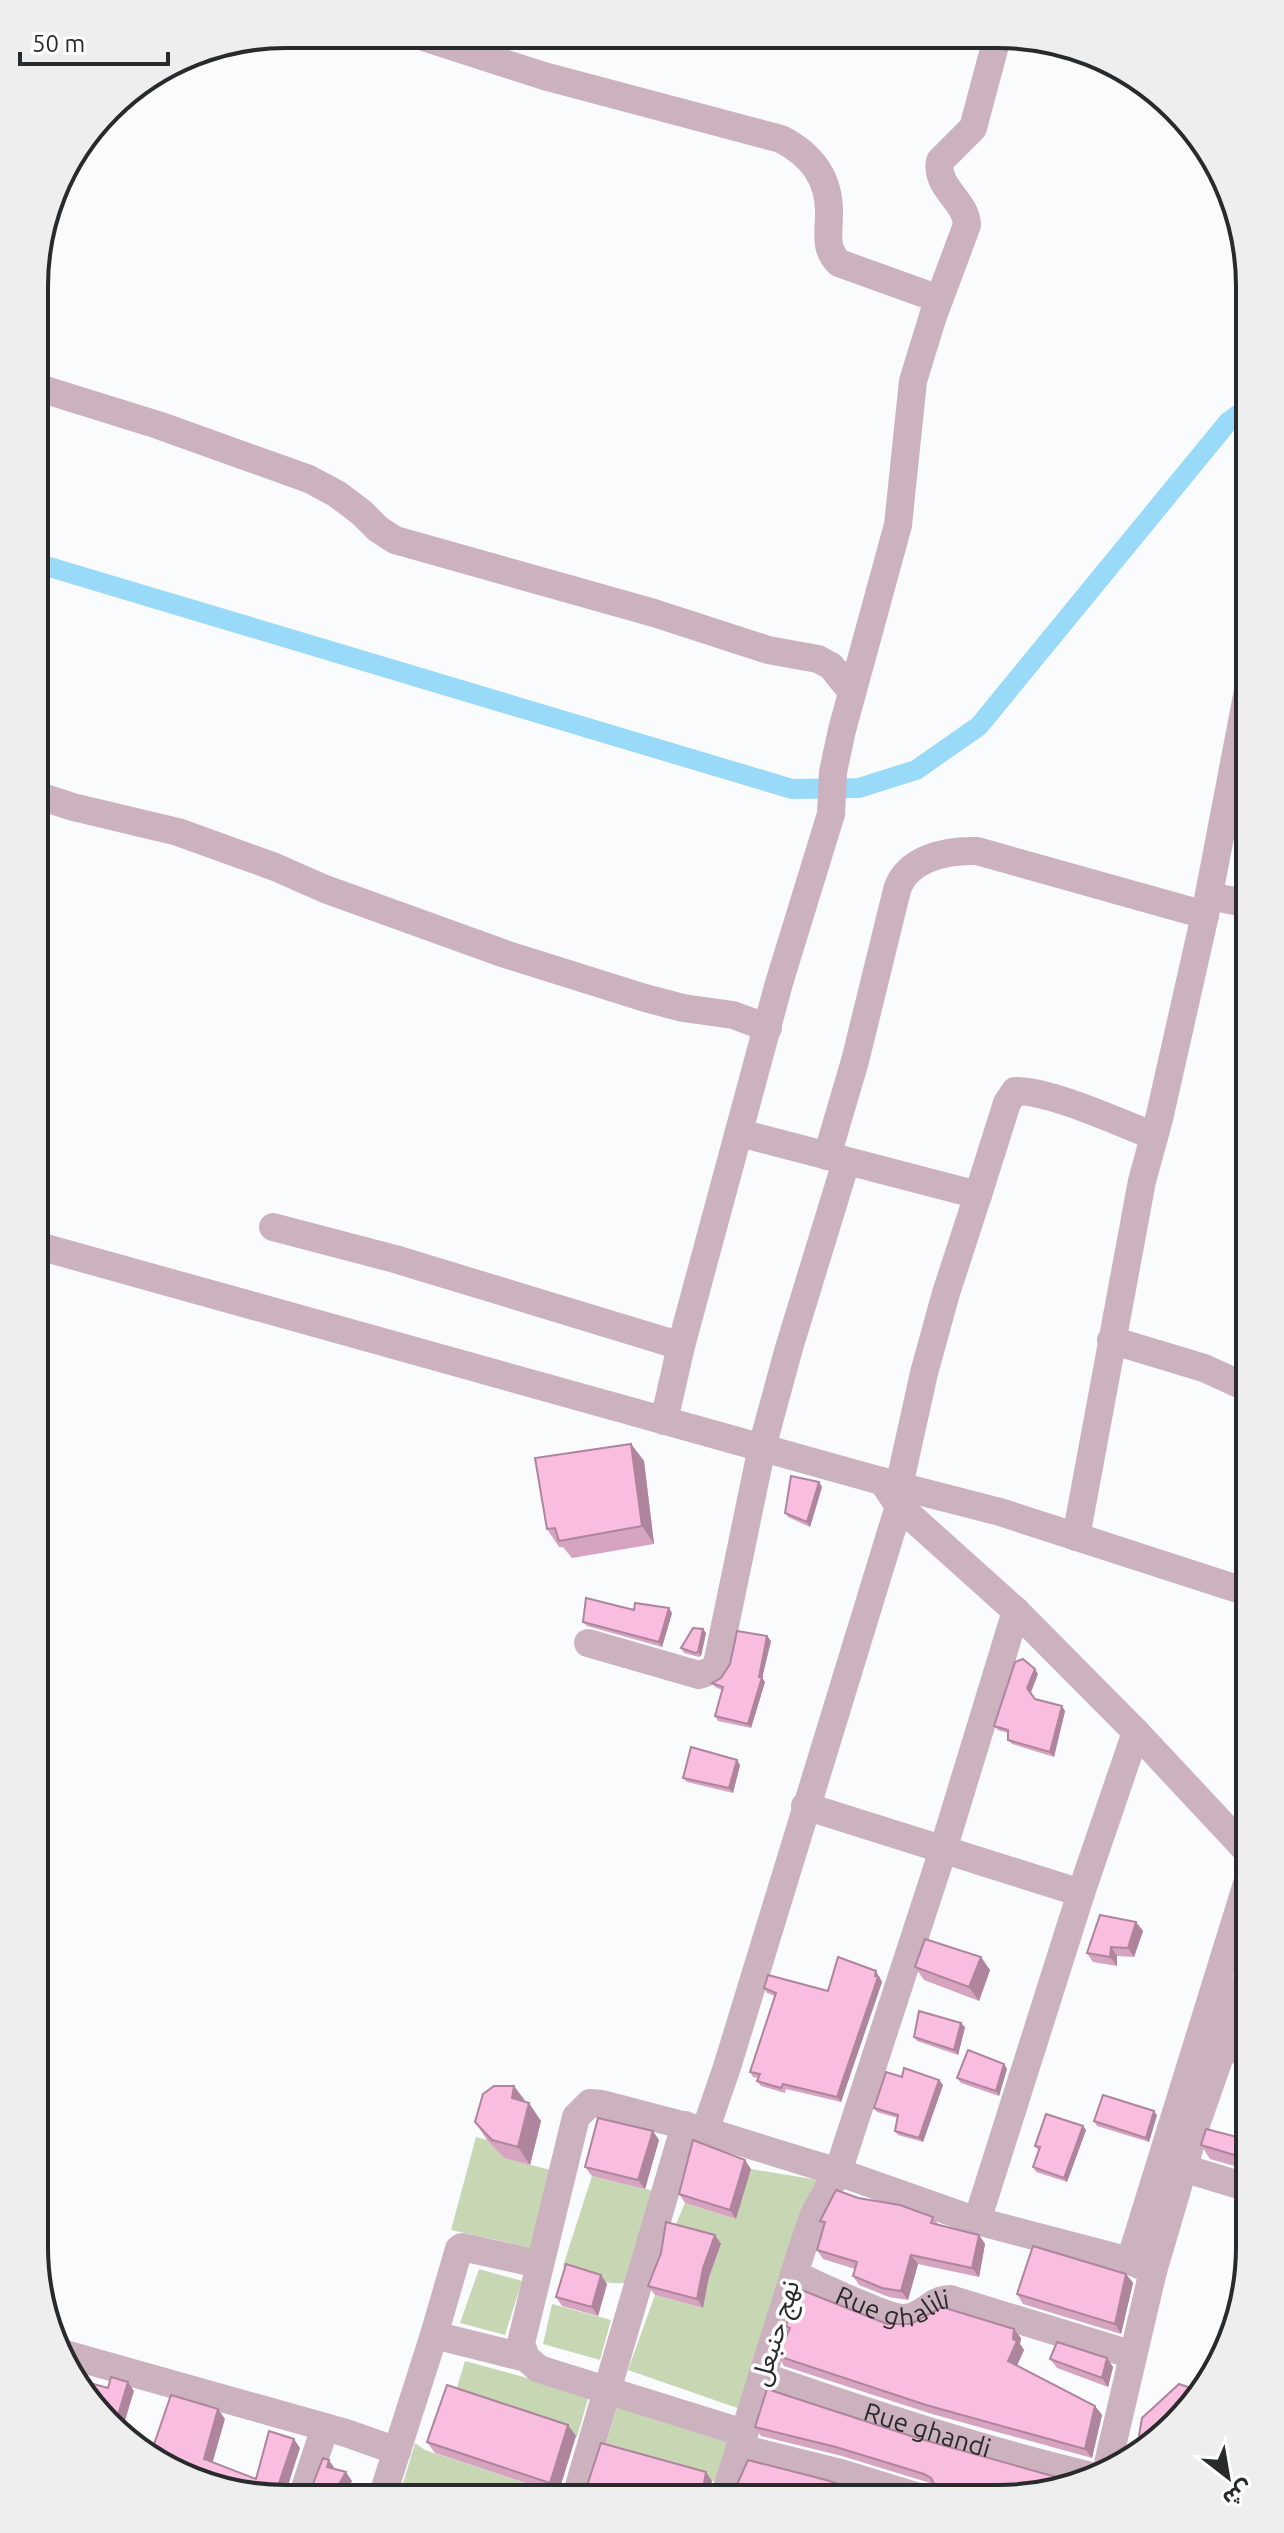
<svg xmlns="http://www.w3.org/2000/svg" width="1284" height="2533" font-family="Ubuntu,'Noto Sans Arabic',sans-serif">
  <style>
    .green { fill: #c7d7b4 }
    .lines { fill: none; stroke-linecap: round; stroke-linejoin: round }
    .canal { stroke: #99daf9; stroke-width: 20 }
    .minor { stroke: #ccb2bf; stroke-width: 28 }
    .wall { fill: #d6a3c0 }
    .shaded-wall { fill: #ae859c }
    .building { fill: #f9bedf; stroke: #ae859c; stroke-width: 2 }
    .labels { text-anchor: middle; stroke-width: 7; stroke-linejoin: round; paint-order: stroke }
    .street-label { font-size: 26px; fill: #292a2b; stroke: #fff }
    .rim { fill: none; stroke: #292a2b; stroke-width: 4 }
  </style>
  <rect width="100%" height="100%" fill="#fafbfd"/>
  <path class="green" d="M476,2137L487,2140L504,2158L554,2171L532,2248L451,2230Z
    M751,2169L818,2180L746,2411L628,2370L655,2295L703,2308L709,2277L721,2245L673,2231L685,2203L736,2219Z
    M592,2176L655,2191L625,2283C604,2284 580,2280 563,2266Z
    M479,2269L522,2281L505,2335L460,2323Z
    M552,2304L611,2320L600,2360L543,2344Z
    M465,2361L589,2395L577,2437L454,2397Z
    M619,2400L735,2437L720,2483L604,2451Z
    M415,2443L425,2450L558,2494L561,2498L399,2497Z"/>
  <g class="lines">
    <path class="canal" d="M36,563L792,789L859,788L916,770L979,726L1228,422L1250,406"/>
    <g class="minor">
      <path d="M417,35L544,76L781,139C812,155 830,179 829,215C829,234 824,248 839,263L939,299"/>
      <path d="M36,387L158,425L309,479L337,494L362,513L378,529L395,540L654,613L768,650L818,659L831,666L852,692"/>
      <path d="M36,795L73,807L178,832L275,867L325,889L505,954L645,998L683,1008L733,1015L768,1028"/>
      <path d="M1209,896L1250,904"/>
      <path d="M1205,915L1250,680"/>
      <path d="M740,1133L978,1195L946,1293L924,1373L899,1486"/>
      <path d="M827,1156L855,1061L897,890C907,858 947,850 977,851L1205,915L1159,1119L1142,1181L1076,1537"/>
      <path d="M978,1195L1007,1103L1015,1091C1049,1090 1120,1123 1154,1136"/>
      <path d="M273,1227L395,1259L681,1346"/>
      <path d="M35,1245L899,1486L1000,1512L1250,1593"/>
      <path d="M1111,1340L1204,1368L1250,1389"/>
      <path d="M664,1421L681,1346L779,983L831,814L833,772L842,730L898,525L913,381L933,316L967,225C966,200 935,188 940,161L973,128L997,38"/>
      <path d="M882,1481L899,1506L727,2067L705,2131L838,2172L977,2221L1130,2261L1153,2271L1197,2122L1250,1970"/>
      <path d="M899,1506L1016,1611L1136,1732L1250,1854"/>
      <path d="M588,1643L699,1675L711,1671L717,1664L762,1447L789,1348L846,1162"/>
      <path d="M805,1806L1081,1893"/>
      <path d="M1224,2047L1249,2053"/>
      <path d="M705,2131L602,2104L590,2103L576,2117L521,2343L526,2358L539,2369L744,2433"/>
      <path d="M1183,2168L1249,2188"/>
      <path d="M977,2221L1081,1893L1136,1732"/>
      <path d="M1130,2261L1250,1874"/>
      <path id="s1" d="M794,2274C814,2283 888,2319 905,2318C924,2317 931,2299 950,2299L1133,2355"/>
      <path d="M434,2335L526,2358"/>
      <path d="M65,2354L346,2433L397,2451"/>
      <path id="s2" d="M762,2376C872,2414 982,2450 1096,2477"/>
      <path d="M740,2448L837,2472L925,2499"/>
      <path d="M1106,2472L1153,2271"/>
      <path d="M579,2486L685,2125"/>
      <path d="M302,2497L325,2427"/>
      <path d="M382,2497L434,2335L459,2249L462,2247L539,2264"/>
      <path d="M724,2498L803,2246L814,2214L838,2172L943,1850L1016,1611"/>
    </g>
  </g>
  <path class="wall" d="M631,1444L644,1461L654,1544L572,1558L563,1547H559L547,1529Z
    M819,1482L822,1487L810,1527L788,1517L785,1513Z
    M634,1610L672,1613L662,1647L587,1626L583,1622Z
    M703,1629L706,1633L701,1656L699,1657L684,1653L681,1648Z
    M767,1636L771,1641L762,1678L765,1682L751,1728L718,1721L715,1716L722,1690L715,1687L712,1683L721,1678Z
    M1038,1674L1031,1692L1035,1699L1065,1711L1054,1757L1012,1744L1008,1740V1733L998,1730L994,1726Z
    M737,1760L740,1765L733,1793L687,1782L683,1778Z
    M1136,1922L1143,1931L1134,1957L1117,1956V1966L1093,1962L1087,1953Z
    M915,1967L990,1970L979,2001L924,1980Z
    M879,1976L882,1982L841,2102L786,2089L785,2093L761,2086L757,2081L758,2078L753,2077L750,2072L775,1996L767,1993L764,1988L828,1991Z
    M965,2027L958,2055L917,2041L914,2037Z
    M1004,2064L1007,2069L999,2096L961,2083L957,2078Z
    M902,2077L939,2080L943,2085L923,2142L898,2135L895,2131L898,2118L877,2112L874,2108Z
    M514,2086L541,2121L530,2165L504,2158L487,2140L475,2122Z
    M1157,2115L1149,2142L1097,2126L1094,2121Z
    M1083,2126L1086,2130L1067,2182L1036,2172L1033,2167L1039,2151L1035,2146Z
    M659,2140L645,2189L592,2176L585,2167Z
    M1249,2140V2170L1210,2159L1201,2145Z
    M751,2169L736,2219L685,2203L679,2194Z
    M858,2198L933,2217L938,2224L979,2235L985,2244L979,2277L918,2264L908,2300L889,2297L859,2285L853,2276L855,2269L823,2259L817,2250L824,2226L820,2221Z
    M715,2235L721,2244L709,2277L703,2308L655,2295L648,2286Z
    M1126,2274L1133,2283L1121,2334L1023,2304L1017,2294Z
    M607,2284L598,2316L562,2306L556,2297Z
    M887,2324L1021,2338L1020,2344L1024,2350L1017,2365L1095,2406L1102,2415L1092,2458L932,2414L784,2366L778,2356L789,2330L786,2326Z
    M1107,2358L1113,2367L1108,2387L1057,2368L1050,2359Z
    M568,2425L576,2436L558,2494L435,2453L427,2442Z
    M755,2427L917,2438L1077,2486L935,2495V2486L930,2483L842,2456L761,2436Z"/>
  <path class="shaded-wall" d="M631,1444L644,1461L654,1544L642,1526Z
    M819,1482L822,1487L810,1527L807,1522Z
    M669,1608L672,1613L662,1647L659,1642Z
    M703,1629L706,1633L701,1656L698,1652Z
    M767,1636L771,1641L762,1678L765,1682L751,1728L748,1724Z
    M1035,1669L1038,1674L1031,1692L1027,1688Z
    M1062,1706L1065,1711L1054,1757L1050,1752Z
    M737,1760L740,1765L733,1793L729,1788Z
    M1136,1922L1143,1931L1134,1957L1128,1948Z
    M1111,1947L1117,1956V1966L1110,1957Z
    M981,1957L990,1970L979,2001L969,1987Z
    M876,1971L882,1982L841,2102L837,2097L875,1976Z
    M961,2023L965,2027L958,2055L954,2050Z
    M1004,2064L1007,2069L999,2096L996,2091Z
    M939,2080L943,2085L923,2142L919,2138Z
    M514,2086L527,2104L512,2098Z
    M529,2103L541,2121L530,2165L518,2147Z
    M1154,2111L1157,2115L1149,2142L1146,2138Z
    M1083,2126L1086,2130L1067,2182L1064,2178Z
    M653,2131L659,2140L645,2189L638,2180Z
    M745,2160L751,2169L736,2219L730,2210Z
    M715,2235L721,2244L709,2277L703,2308L697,2299L703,2268Z
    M979,2235L985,2244L979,2277L972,2268Z
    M911,2255L918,2264L908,2300L901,2291Z
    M1126,2274L1133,2283L1121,2334L1115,2324Z
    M601,2275L607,2284L598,2316L592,2307Z
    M1014,2329L1021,2338L1020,2344L1024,2350L1015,2370L1008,2361Z
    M1107,2358L1113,2367L1108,2387L1102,2378Z
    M128,2382L134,2391L120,2437L114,2428Z
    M1095,2406L1102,2415L1092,2458L1085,2449Z
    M218,2409L225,2419L211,2468L204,2459Z
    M568,2425L576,2436L558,2494L550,2483Z
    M294,2439L300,2448L286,2492L287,2497H282L279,2483Z
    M329,2460L335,2469L327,2467Z
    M346,2472L352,2481L344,2497H332Z
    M706,2472L712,2481L708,2498H704L702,2494Z"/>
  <path class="building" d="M631,1444L642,1526L559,1541L555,1528L547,1529L535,1458Z
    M791,1476L819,1482L807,1522L785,1513Z
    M586,1598L634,1610L635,1603L669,1608L659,1642L583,1622Z
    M693,1628L703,1629L698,1652L695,1653L681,1648Z
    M737,1631L767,1636L759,1677H762L748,1724L715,1716L723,1687L712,1683L721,1678L730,1664Z
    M1023,1659L1035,1669L1027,1688L1035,1699L1062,1706L1050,1752L1008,1740V1730L994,1726L1015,1662Z
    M691,1747L737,1760L729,1788L683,1778Z
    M1100,1915L1136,1922L1128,1948L1111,1947L1110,1957L1087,1953Z
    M925,1939L981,1957L969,1987L915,1967Z
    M838,1957L876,1971L875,1976L878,1977L837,2097L783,2084L781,2088L757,2081L760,2074L750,2072L776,1993L764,1988L768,1975L828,1991Z
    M919,2011L961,2023L954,2050L914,2037Z
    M968,2050L1004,2064L996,2091L957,2078Z
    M904,2068L939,2080L919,2138L895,2131L898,2115L874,2108L886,2072L902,2077Z
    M494,2086H514L512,2098L529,2103L518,2147L492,2140L475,2122L483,2094Z
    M1103,2095L1154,2111L1146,2138L1094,2121Z
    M1046,2114L1083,2126L1064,2178L1033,2167L1040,2147L1035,2146Z
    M598,2118L653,2131L638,2180L585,2167Z
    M1206,2129L1249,2140V2163L1244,2158L1201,2145Z
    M693,2140L745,2160L730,2210L679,2194Z
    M836,2190L858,2198L900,2205L933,2217L931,2223L979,2235L972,2268L911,2255L901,2291L882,2288L853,2276L857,2262L817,2250L825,2222L820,2221Z
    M666,2222L715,2235L703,2268L697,2299L648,2286L661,2253Z
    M1033,2246L1126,2274L1115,2324L1017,2294Z
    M566,2264L601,2275L592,2307L556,2297Z
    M799,2289L887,2324H911L942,2307L1014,2329L1013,2339L1017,2341L1008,2361L1095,2406L1085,2449L926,2405L778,2356L790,2328L786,2326Z
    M1057,2342L1107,2358L1102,2378L1050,2359Z
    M111,2377L128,2382L114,2428L88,2389L90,2383L108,2388Z
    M1179,2384L1203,2392L1198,2401L1146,2450L1139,2435L1142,2418Z
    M447,2385L568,2425L550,2483L427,2442Z
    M767,2389L917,2438L1074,2482L1072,2487L998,2499H933L935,2495V2486L931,2478L924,2474L836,2447L755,2427Z
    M171,2395L218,2409L204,2459L256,2479L269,2431L294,2439L279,2483L282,2497H252L175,2473L137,2448L138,2446L152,2450Z
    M601,2443L706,2472L702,2494L704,2498H583Z
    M323,2458L329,2460L327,2467L346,2472L332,2497H308Z
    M748,2460L826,2480L888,2499L731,2498Z"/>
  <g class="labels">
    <g class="street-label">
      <text dy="9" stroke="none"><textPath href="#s1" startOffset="108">Rue ghalili</textPath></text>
      <text transform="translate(775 2333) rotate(-73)" y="9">نهج حنبعل</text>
      <text dy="9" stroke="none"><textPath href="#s2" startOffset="174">Rue ghandi</textPath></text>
    </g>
  </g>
  <path d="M0 0H1284V2533H0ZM286 48H998A238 238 0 0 1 1236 286V2247A238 238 0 0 1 998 2485H286A238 238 0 0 1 48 2247V286A238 238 0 0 1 286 48Z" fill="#eee" fill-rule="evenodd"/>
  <path class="rim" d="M286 48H998A238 238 0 0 1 1236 286V2247A238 238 0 0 1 998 2485H286A238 238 0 0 1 48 2247V286A238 238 0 0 1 286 48Z"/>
  <g transform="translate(1228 2477) rotate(149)" stroke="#ffffff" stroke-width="6" paint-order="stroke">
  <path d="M0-6L14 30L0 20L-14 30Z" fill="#292a2b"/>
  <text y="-12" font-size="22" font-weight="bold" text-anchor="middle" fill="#292a2b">ش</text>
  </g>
  <path d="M20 52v12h148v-12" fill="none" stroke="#292a2b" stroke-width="4"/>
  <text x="32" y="52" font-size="24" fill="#292a2b" stroke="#ffffff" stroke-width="6" paint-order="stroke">50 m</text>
</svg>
